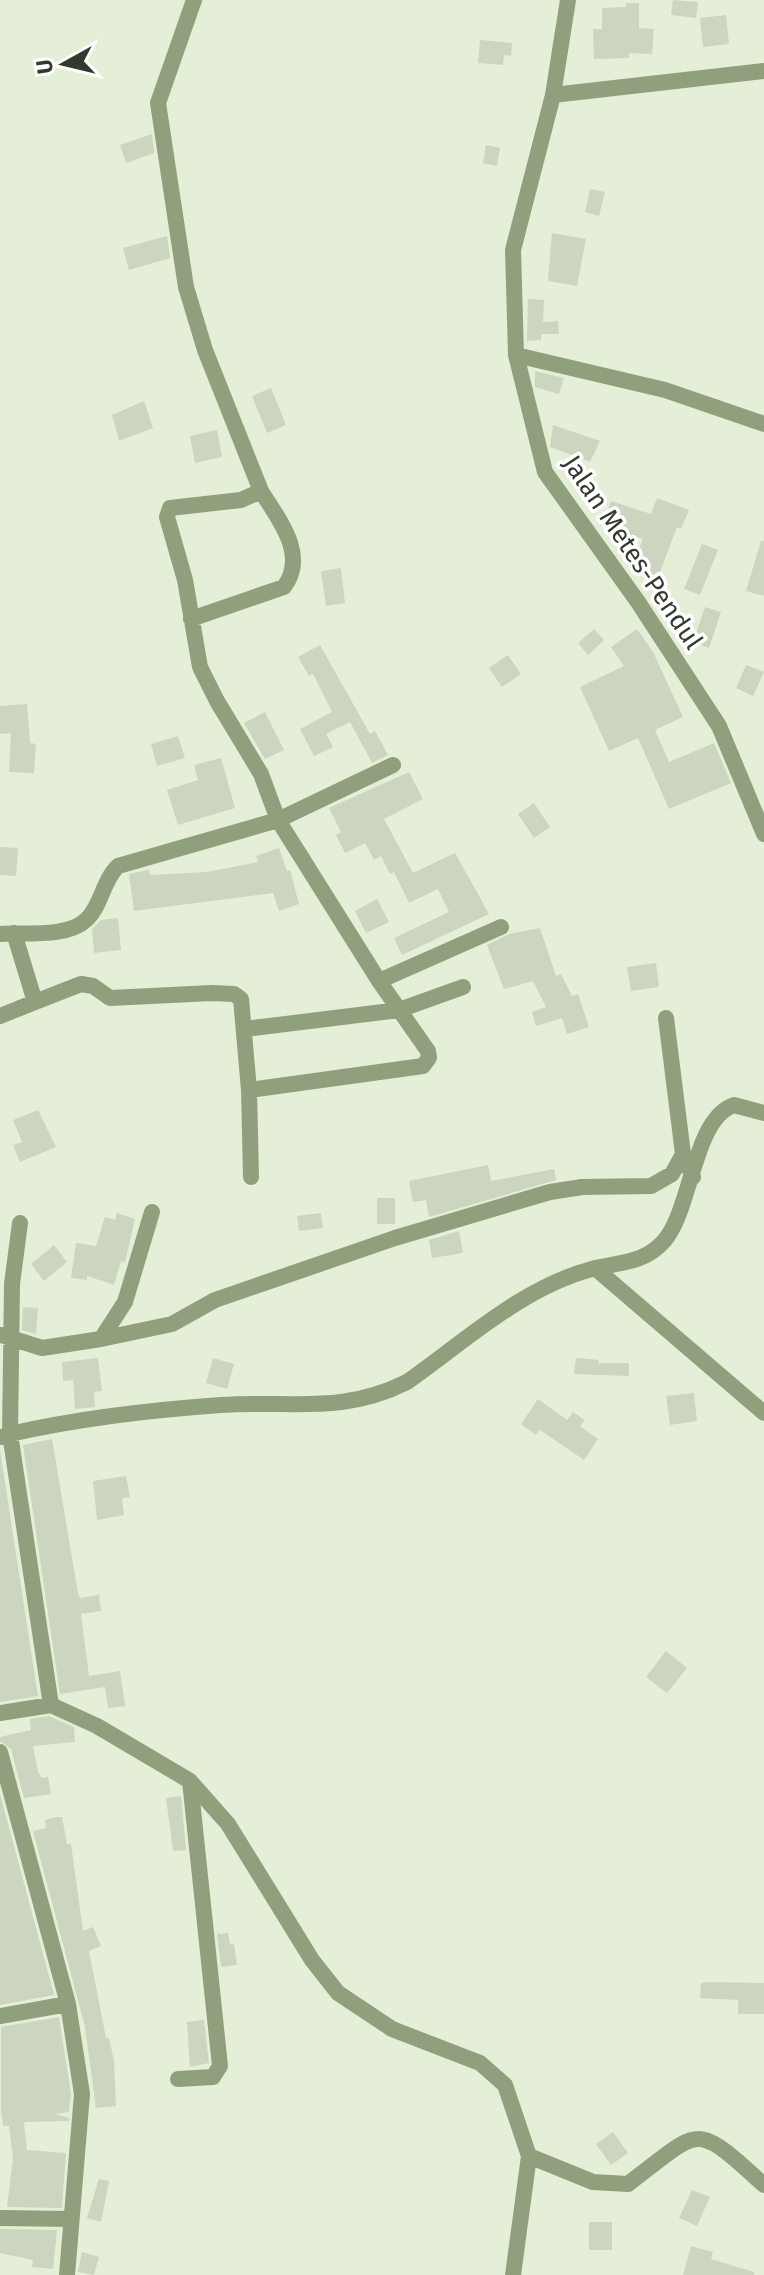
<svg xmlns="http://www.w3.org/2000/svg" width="764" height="2275" font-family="'Fira Sans',sans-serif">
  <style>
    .building { fill: #cbd5bf }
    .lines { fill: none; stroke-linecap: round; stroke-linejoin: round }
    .minor { stroke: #90a07c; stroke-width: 16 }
    .labels { text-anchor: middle; stroke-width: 7; stroke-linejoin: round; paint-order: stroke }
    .street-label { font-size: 26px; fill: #34382f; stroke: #fff }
  </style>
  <rect width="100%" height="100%" fill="#e5efd8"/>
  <path class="building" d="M673,0L698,2L696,18L671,15Z
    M626,3H639V28L654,29L652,54L629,53V58L594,59L593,29H602V8L626,7Z
    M726,15L729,44L703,47L700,18Z
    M480,40L512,43L511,56L504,55L503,65L478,63Z
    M152,134L154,153L126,163L120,145Z
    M486,145L500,148L497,166L483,163Z
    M590,189L605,192L599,216L585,212Z
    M552,233L586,239L577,286L548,281Z
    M167,236L170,258L129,270L123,248Z
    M528,299L544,300L543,322L558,321L559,334H541V340L527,341Z
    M535,371L564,378L559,394L535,387Z
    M271,388L286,425L267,433L252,396Z
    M144,401L153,428L119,441L112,415Z
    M553,425L600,441L590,462L550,447Z
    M217,430L222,457L195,463L190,436Z
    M657,498L689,510L681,529L677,527L657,580L631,570L643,539L603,527L611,501L651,514Z
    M761,541H764V596L746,591Z
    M702,544L718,550L700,595L684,589Z
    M341,568L345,603L326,606L321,571Z
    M705,607L721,612L709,648L693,642Z
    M594,629L604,640L588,655L578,643Z
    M637,629L653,652L683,717L655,730L669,762L714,743L731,783L669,809L638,738L609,751L580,687L624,666L611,647Z
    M320,645L370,734L375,731L388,755L372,763L350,722L326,734L333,747L314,756L300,729L332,712L313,674L309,676L298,657Z
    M508,655L521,674L502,687L489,668Z
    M746,665L764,672L753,696L736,688Z
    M27,704L30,743L36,744L34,773L9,772L11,733L0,734V706Z
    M265,712L284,750L265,759L244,723Z
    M178,736L185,758L157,766L151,744Z
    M221,758L235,808L178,825L167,790L198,780L194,765Z
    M409,772L423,799L384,819L413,873L455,853L489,914L402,955L394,938L449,912L438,889L409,903L394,872L390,874L381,856L374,860L365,843L345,853L336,835L341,832L329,808Z
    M534,803L550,827L534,838L518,814Z
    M0,847L18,848L16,876L0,875Z
    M279,848L287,871L290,870L299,904L279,911L273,893L134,911L129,874L149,870L150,875L207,872L258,862L256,856Z
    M377,899L389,922L366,933L355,911Z
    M118,918L121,950L94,953L92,929L101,920Z
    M540,928L556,976L561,974L572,996L578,994L589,1027L567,1034L562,1018L536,1026L532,1012L546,1007L533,981L504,989L487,945L509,934Z
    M656,963L659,987L631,991L627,967Z
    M38,1110L56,1147L20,1162L13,1145L22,1142L13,1120Z
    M488,1165L491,1181L554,1169L556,1180L429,1217L426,1200L413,1202L409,1181Z
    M377,1198H395V1224H377Z
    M117,1213L135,1219L125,1262L121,1261L114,1285L87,1276V1280L71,1278L76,1243L96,1246L105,1217L115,1220Z
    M321,1213L323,1228L299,1231L297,1216Z
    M459,1231L463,1253L432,1258L429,1240Z
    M54,1245L67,1262L44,1281L31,1264Z
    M23,1307L38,1308L36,1334L22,1330Z
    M98,1358L102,1391L94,1392L95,1407L75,1409L73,1380L63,1381L62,1362Z
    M213,1358L234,1364L227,1389L206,1383Z
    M576,1358L599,1360L598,1363H629V1376L574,1374Z
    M694,1393L697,1421L670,1425L666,1396Z
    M538,1399L567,1420L573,1412L585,1420L580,1426L598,1439L584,1460L540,1430L536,1435L521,1424Z
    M52,1439L78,1593L80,1598L99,1595L101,1611L81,1614L89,1676L120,1671L125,1706L108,1708L105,1687L60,1694L23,1445Z
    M0,1450L38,1696L0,1702Z
    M126,1476L130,1497L122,1498L124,1515L97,1520L93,1481Z
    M666,1651L687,1668L667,1693L646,1677Z
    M49,1716L74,1727L75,1742L33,1746L38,1772L42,1778L48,1777L51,1794L24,1798L11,1749L0,1741V1737L31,1730L30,1719Z
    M0,1794L54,1995L0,2005Z
    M181,1796L186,1850L173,1851L166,1798Z
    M56,1817H62L67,1844H71L83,1931L93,1927L101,1946L89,1951L106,2038H109L114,2061L116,2106L96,2108L85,2027L33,1831L46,1828L45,1820Z
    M228,1933L230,1944H234L237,1965L221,1967L217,1934Z
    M708,1982L764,1983V2014H738V2000L700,1998L701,1983Z
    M59,2017L71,2094L69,2112L55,2114L69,2118V2121L24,2122L27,2150L66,2153L62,2208L7,2207L13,2158L9,2126H3L1,2109V2027Z
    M204,2020L209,2063L190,2067L187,2022Z
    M613,2132L628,2153L611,2165L596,2144Z
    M99,2179L109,2181L101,2222L87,2218Z
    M692,2190L710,2197L697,2226L679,2218Z
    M589,2222H612V2250H589Z
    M0,2229L57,2230L53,2269L32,2267L33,2260L0,2253Z
    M691,2246L713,2252L711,2259L754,2272V2275H683Z
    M82,2252L99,2257L94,2275L78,2272Z"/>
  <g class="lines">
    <path class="minor" d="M194,0L158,103L186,287L205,350L261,491L241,500L170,508L167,517L185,580L200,667L217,701L261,774L278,820L379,981L428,1051L429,1058L423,1066L249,1090
      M568,0L553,95L513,250L516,355L545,472L638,602L719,726L764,834
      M553,95L764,71
      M516,355L665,390L764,424
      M191,619L284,587C308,555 279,520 261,491
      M14,933L35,1002L81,984L93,986L110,998L212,993L234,994L241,999L249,1090L251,1177
      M0,934C24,932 67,938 86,920C101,907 103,880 118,866L278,820L393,765
      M379,981L501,927
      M0,1016L35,1002
      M666,1018L683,1154
      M245,1029L399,1010L463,987
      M20,1223L12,1284L10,1434C80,1418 150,1410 221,1405C290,1400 341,1415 407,1382C464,1342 523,1287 592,1269C618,1262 644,1264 664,1241C692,1209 693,1119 734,1105L764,1113
      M595,1268L764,1413
      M1,1335L42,1348L101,1339L125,1302L152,1212
      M101,1339L172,1324L215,1300L395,1238L550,1192L582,1187L651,1186L672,1174L683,1154L693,1177
      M2,1437L10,1434L51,1705
      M0,1713L51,1705L97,1726L190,1781L228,1824L312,1960L338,1993L392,2029L480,2063L505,2085L529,2156L513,2275
      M0,1752L68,2004L82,2094L67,2275
      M0,2016L68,2004
      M178,2079L213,2077L220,2066L190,1781
      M529,2156L593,2182L628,2184C702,2128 693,2120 764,2185
      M0,2218L71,2219"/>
  </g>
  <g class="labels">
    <g class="street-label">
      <text transform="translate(633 552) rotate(56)" y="9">Jalan Metes-Pendul</text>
    </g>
  </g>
  <g transform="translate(64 64) rotate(262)" stroke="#ffffff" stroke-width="6" paint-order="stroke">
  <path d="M0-6L14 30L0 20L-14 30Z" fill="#34382f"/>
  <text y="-12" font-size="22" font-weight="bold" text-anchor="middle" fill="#34382f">U</text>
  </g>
</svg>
